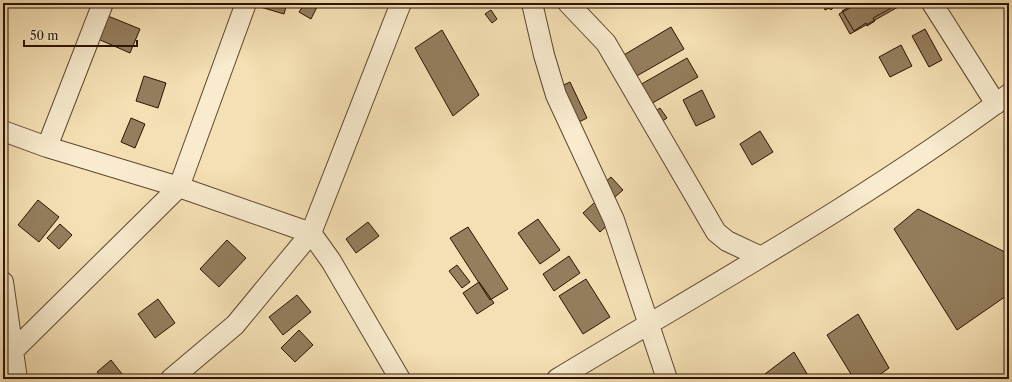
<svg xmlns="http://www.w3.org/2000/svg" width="1012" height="382" font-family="'Libre Caslon Text',serif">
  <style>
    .building { fill: #947e5e; stroke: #2d1301 }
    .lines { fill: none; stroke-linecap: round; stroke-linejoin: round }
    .minor-casing { stroke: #5f462e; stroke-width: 22 }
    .minor { stroke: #f8ebce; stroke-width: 20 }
  </style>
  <rect width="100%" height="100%" fill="#f4e0b4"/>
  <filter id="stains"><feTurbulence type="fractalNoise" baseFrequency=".005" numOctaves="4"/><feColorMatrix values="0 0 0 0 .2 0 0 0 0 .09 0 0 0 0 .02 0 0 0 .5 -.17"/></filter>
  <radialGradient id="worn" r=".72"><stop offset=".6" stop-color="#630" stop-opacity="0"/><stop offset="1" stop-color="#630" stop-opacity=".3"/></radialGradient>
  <path class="building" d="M258,3H287L284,14L257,6Z
    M305,3H319L311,19L299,12Z
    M822,3H833L834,6L825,10Z
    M824,3H838L831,10Z
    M856,3H894L895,6L873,18L875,21L867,26L866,23L854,31L842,11Z
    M859,3H895L898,7L850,34L839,14Z
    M491,10L497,19L492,23L485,14Z
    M108,16L140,29L130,53L98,39Z
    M671,27L684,49L635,77L622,56Z
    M925,29L942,60L929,67L912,36Z
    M442,30L479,95L453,116L415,48Z
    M901,45L912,66L890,77L879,57Z
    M687,58L698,77L649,105L638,86Z
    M144,76L166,83L158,108L136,101Z
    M570,82L587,118L565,129L547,93Z
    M702,90L715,117L696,126L683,100Z
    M660,108L667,118L658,124L651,114Z
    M131,118L145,124L135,148L121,142Z
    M760,131L773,152L752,165L740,144Z
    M611,177L623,190L615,197L603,184Z
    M605,193L622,212L600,232L583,213Z
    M38,200L59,217L39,242L18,225Z
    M918,209L1009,254V294L957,330L894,229Z
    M538,219L560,250L540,264L518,233Z
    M368,222L379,236L356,253L346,239Z
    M60,224L72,235L59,249L47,238Z
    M468,227L508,289L490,300L450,238Z
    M227,240L246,258L219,287L200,269Z
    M569,256L580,273L554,291L543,274Z
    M457,265L470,282L462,288L449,271Z
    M586,279L610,317L583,334L559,296Z
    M479,282L494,303L477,314L463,293Z
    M297,295L311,312L283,335L269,317Z
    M158,299L175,323L155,338L138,314Z
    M858,314L889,368L874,379H854L827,335Z
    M299,330L313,345L295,362L281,348Z
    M794,352L810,379H762L761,377Z
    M111,360L126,379H103L97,372Z"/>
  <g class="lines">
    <g class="minor-casing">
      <path id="minor" d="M532,3L544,55L556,95L614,220L667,379
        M568,3L606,43L716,232L727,241L761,257
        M932,3L996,104
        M3,131L47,147L179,187L311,233L331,261L400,379
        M47,147L103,3
        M3,282L17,379
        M12,352L179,187L246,3
        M171,379L235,325L311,233L401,3
        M557,379C709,287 866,200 1009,94"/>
    </g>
    <use href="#minor" class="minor"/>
  </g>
  <rect width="1012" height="382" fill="none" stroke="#f4e0b4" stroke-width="16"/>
  <rect x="4" y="4" width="1004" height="374" fill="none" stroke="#2d1301" stroke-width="2"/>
  <rect x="8" y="8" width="996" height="366" fill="none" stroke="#2d1301"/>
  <path d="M24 40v6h113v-6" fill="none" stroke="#2d1301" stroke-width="2"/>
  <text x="30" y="40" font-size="12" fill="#2d1301" stroke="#f8ebce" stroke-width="3" paint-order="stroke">50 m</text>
  <rect width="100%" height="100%" filter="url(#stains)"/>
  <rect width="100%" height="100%" fill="url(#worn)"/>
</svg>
